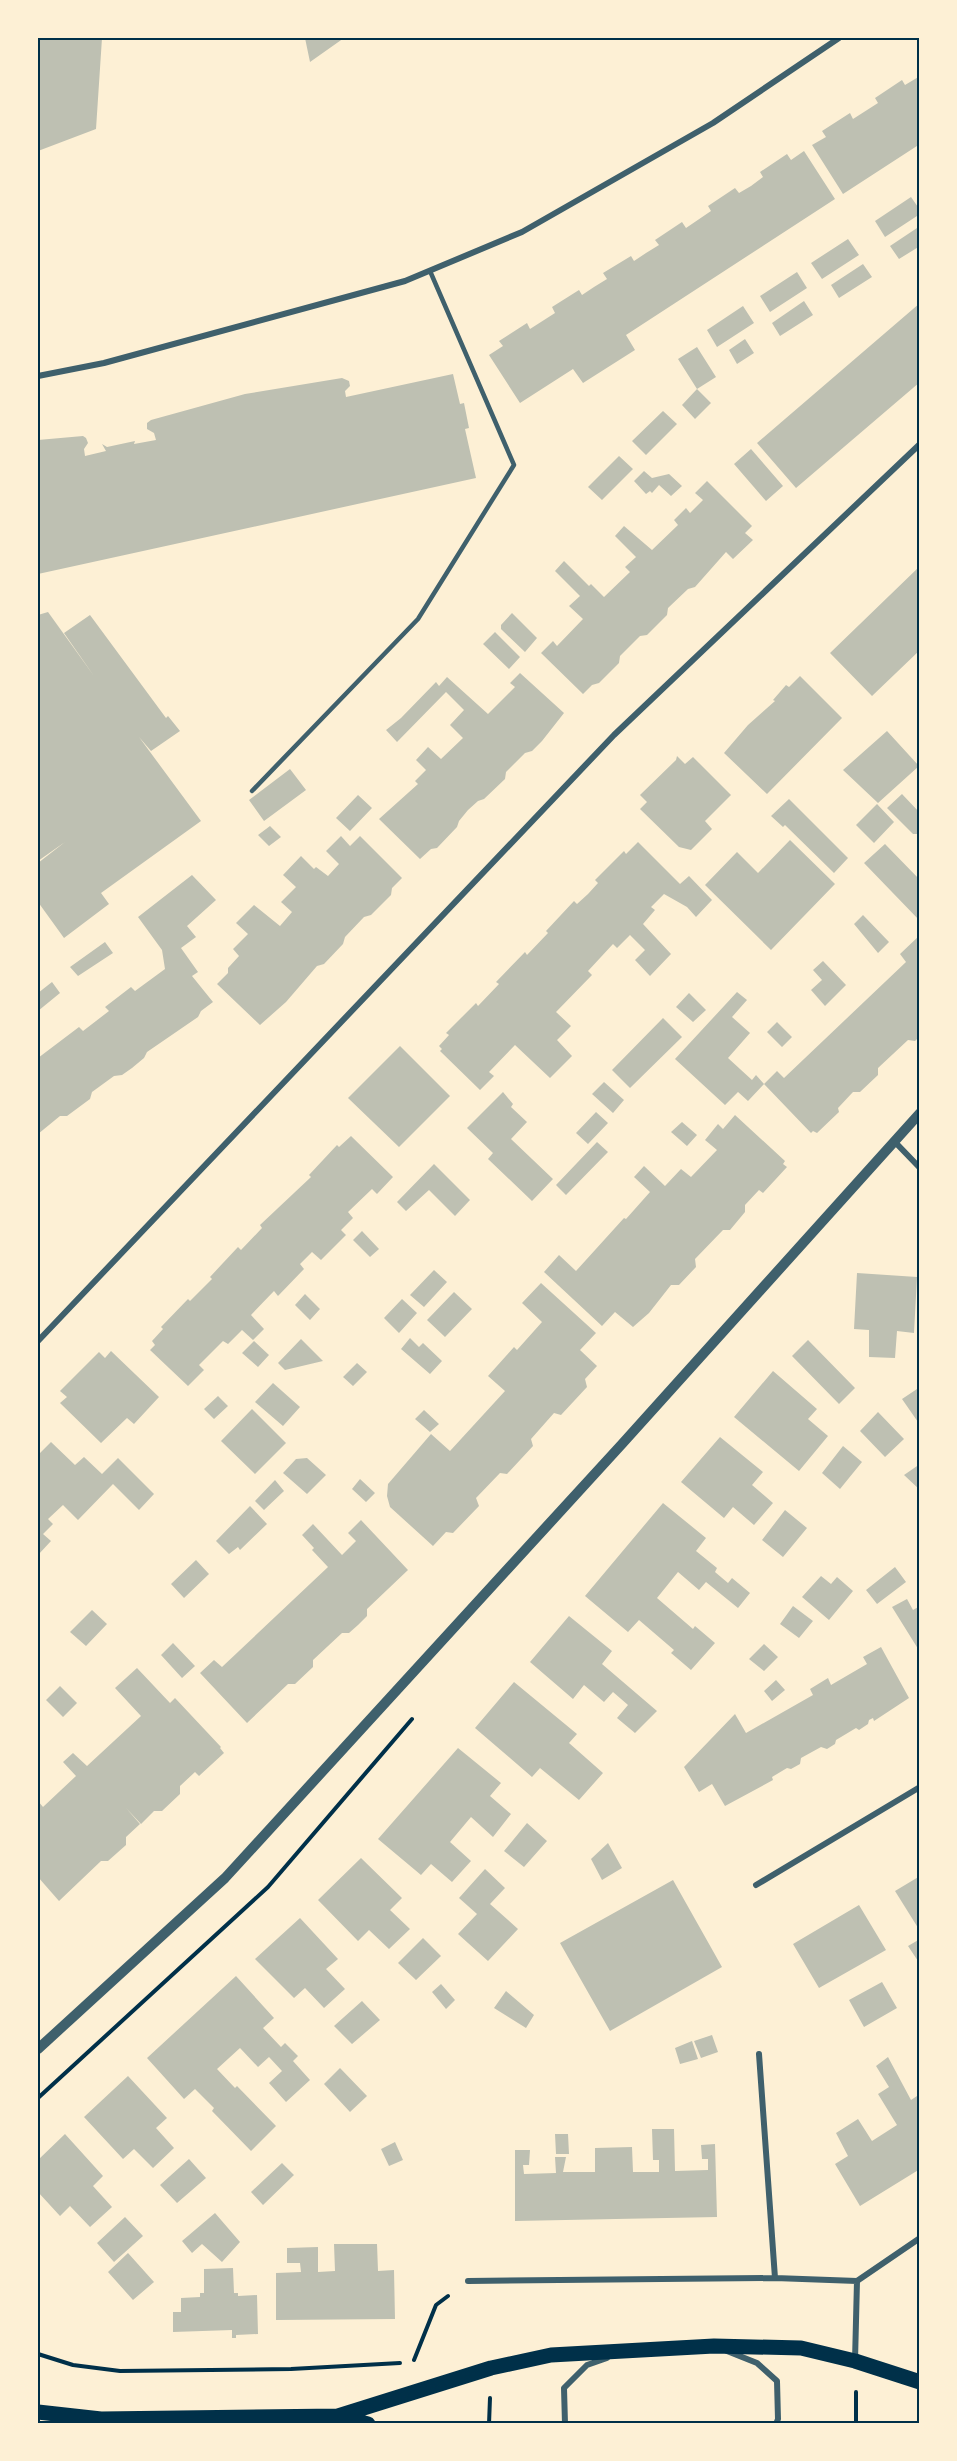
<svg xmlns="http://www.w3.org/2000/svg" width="957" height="2461" font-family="'Varela Round',sans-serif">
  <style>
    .building { fill: #bec0b2 }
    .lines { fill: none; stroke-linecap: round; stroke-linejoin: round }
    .path { stroke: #003049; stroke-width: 4 }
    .service { stroke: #3f606c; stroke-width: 4.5 }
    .minor { stroke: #3f606c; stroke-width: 6 }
    .tertiary { stroke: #3f606c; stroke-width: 10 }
    .primary { stroke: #003049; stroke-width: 15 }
    .neatline { fill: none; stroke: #003049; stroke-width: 2 }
  </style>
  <rect width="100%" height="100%" fill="#fdf0d5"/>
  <path class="building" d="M38,38H102L96,129L38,151Z
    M305,38H344L310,62Z
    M920,76V144L843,194L812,145L826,137L822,131L850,113L853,119L878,103L875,98L902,80L905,85Z
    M804,151L835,199L626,335L635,350L583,383L573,369L520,403L489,355L503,346L499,341L527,323L530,329L555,313L552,307L579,290L582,295L594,287L607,279L603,273L631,256L634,261L646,253L659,245L655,240L682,222L686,228L711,211L708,206L735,188L739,193L751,186L763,177L760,172L787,154L791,160Z
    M911,197L920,210V214L885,237L875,221Z
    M920,226V246L899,259L890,246Z
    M848,239L859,255L822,279L811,263Z
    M863,264L872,277L839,298L831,285Z
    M797,272L807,288L770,312L760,296Z
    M804,301L813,315L780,336L772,323Z
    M920,303V382L796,488L757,443Z
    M743,306L754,323L717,347L707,330Z
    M745,339L754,353L737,364L729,350Z
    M697,347L716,377L697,389L678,359Z
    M453,374L460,404L464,403L469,428L465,429L476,478L38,574V440L83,436L86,438L88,443L84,449L85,456L106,451L102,444L107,447L135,441L134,444L156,440L154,433L147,429V423L151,420L245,394L342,378L349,381L350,386L345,391L346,397Z
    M697,389L711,403L695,419L682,405Z
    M663,411L677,424L646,455L632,441Z
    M751,449L783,486L766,501L734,464Z
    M619,456L633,469L602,500L588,487Z
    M644,471L652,478L669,474L682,486L671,496L659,485L652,493L650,491L646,494L634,481Z
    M707,481L752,526L745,533L753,540L733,559L726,552L695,587L688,589L668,608L667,615L647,635L640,636L620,656L619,663L599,683L592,685L583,694L541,653L553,641L557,646L583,619L569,606L580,596L555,571L564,561L589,586L591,584L604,597L630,572L625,567L636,557L615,536L624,526L652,550L678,525L674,520L686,508L690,513L703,500L695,493Z
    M920,566V650L872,696L830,653Z
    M48,612L94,676L64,633L90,615L166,718L168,716L180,731L151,751L139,737L201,821L101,893L109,904L64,938L38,902V863L65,842L38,861V615Z
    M512,613L537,638L525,652L501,629V625Z
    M495,632L520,657L509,669L483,644Z
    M520,673L564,713L542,741L532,751L525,753L506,772L505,779L484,799L478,801L468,810L459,821L457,827L437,848L431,849L420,859L379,819L418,784L415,781L426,770L416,760L428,747L441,759L463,738L450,725L464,710L446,692L397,742L386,730L401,718L436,682L439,686L447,677L488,714L515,687L510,683Z
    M800,676L842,718L767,794L724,753L748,725L775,701L773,700L786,685L789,687Z
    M887,731L919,766L878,803L843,770Z
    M677,756L685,764L693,757L731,795L705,821L712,829L691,850L679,847L640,809L647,802L640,795L676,760Z
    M290,769L306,790L264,821L249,800Z
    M902,794L920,813V834H913L887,808Z
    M358,795L372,808L350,831L336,818Z
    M789,799L848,858L834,873L785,825L783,827L771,816Z
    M877,804L894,822L874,843L856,825Z
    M270,826L281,837L269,846L258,835Z
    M341,836L350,846L360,836L402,878L392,888L391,895L371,915L364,917L345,937L343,944L324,964L317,966L286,1002L260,1025L217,984L228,973V968L239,956L233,949L248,934L236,923L254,905L280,926L292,912L281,902L296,887L283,875L301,856L314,869L316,867L328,876L339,864L326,851Z
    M790,840L835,884L771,950L705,885L737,852L758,873Z
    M638,842L680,884L689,876L712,900L696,917L687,907L664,894L651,907L655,910L643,924L671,954L650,976L635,960L645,950L630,935L617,948L613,944L588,971L592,975L556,1012L571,1026L557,1040L572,1056L550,1078L515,1045L489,1072L494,1076L480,1090L440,1051L442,1049L439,1046L449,1035L446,1033L476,1003L478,1006L499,984L496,982L525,952L527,955L548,933L546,931L574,901L577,904L588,894L598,883L595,880L624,851L626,854Z
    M885,844L920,880V921L864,863Z
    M192,875L216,900L187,926L196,937L181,948L198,972L192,976L213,1002L201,1011L198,1017L147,1052L144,1058L132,1068L122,1075L114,1076L92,1092L90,1099L67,1116H60L38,1134V1058L79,1027L83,1031L109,1011L105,1007L131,987L135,991L165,969L162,950L138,917Z
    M863,915L889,942L878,953L854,924Z
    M920,935V1036L915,1041L908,1040L878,1068V1075L860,1092H853L838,1108L839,1112L817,1133L813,1131L811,1133L764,1084L748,1101L738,1092L725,1105L675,1059L737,992L747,1000L732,1017L750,1033L728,1058L752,1080L756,1075L764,1084L777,1071L784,1078L906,962L900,954Z
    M105,942L113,953L78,976L70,967Z
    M823,961L846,985L825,1006L811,990L822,980L813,970Z
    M52,982L60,993L38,1011V993Z
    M689,993L706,1010L693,1022L676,1007Z
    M663,1018L682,1037L630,1088L612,1070Z
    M777,1022L792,1037L782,1047L767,1032Z
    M400,1046L450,1096L399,1147L348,1098Z
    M604,1082L624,1100L613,1113L592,1094Z
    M503,1092L513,1104L511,1107L527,1122L511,1139L553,1179L532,1201L488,1159L493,1153L467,1128Z
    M596,1112L608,1123L588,1144L576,1133Z
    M735,1115L785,1161L783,1164L787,1167L763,1193L759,1190L745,1205V1212L730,1230H723L695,1259L696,1267L679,1285H671L649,1313L633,1327L615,1312L602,1326L544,1272L559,1255L576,1271L624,1218L626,1219L650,1192L634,1177L644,1166L665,1186L681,1169L691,1177L717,1150L705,1140L718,1124L723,1129Z
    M682,1122L697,1135L687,1146L671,1132Z
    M351,1136L393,1177L377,1194L372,1189L348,1212L353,1218L341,1230L346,1235L321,1260L312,1252L300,1264L304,1269L278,1296L274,1291L251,1315L264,1329L253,1340L242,1330L228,1344L223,1341L199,1365L204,1370L188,1386L150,1350L155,1345L152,1341L163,1329L161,1327L188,1299L190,1301L212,1279L210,1277L223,1263L238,1247L241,1250L262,1228L260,1225L311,1177L309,1175L337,1145L339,1147Z
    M597,1142L608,1152L566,1195L556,1185Z
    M434,1164L470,1200L455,1216L429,1190L406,1211L397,1202Z
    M362,1231L379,1249L370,1257L353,1240Z
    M434,1270L447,1282L424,1307L410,1295Z
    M857,1273L917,1277L914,1333L897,1331L895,1358L869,1357V1330L854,1329Z
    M541,1283L596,1333L580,1350L597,1366L585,1379L587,1387L561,1415L554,1413L531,1439L533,1446L507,1474L500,1473L476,1498L479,1506L453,1533L446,1532L433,1546L390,1507L387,1496L388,1484L431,1434L450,1451L505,1391L488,1376L514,1347L517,1350L542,1322L522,1303Z
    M454,1292L472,1309L445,1337L427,1320Z
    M305,1294L320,1309L310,1320L295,1305Z
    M402,1299L417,1313L399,1333L384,1318Z
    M410,1338L419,1347L423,1343L442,1361L430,1374L401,1349Z
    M301,1339L323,1361L285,1370L278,1363Z
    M808,1340L855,1388L839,1404L792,1356Z
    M254,1341L269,1355L258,1367L242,1353Z
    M111,1351L159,1397L134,1424L127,1418L101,1443L60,1403L67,1397L60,1391L99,1352L105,1358Z
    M357,1363L367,1372L353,1386L343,1377Z
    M773,1371L817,1409L808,1419L828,1436L799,1471L734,1417Z
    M273,1383L300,1407L283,1426L255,1402Z
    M920,1387V1421L918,1422L902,1399Z
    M218,1396L228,1406L214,1419L204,1409Z
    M252,1409L286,1443L255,1474L221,1441Z
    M424,1410L439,1424L430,1432L415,1419Z
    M878,1412L904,1439L885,1457L860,1431Z
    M720,1437L763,1472L752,1485L773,1503L754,1525L733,1507L724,1518L681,1482Z
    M51,1442L75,1465L84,1457L102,1474L118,1458L154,1494L139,1510L113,1484L78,1520L63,1505L48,1519L53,1524L43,1534L51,1541L38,1555V1450L40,1453Z
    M843,1446L862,1462L840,1489L822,1473Z
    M307,1458L326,1475L307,1494L283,1473L296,1459Z
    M920,1464V1490L904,1475Z
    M360,1479L375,1493L366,1502L352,1489Z
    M275,1480L284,1491L264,1510L255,1501Z
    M663,1503L706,1538L696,1551L717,1568L715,1572L728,1583L732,1578L750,1593L738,1608L706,1582L699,1590L678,1572L657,1598L693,1629L695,1626L715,1643L691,1670L671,1653L674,1650L639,1620L628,1632L585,1596Z
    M250,1506L267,1524L240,1550L238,1547L229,1554L216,1541Z
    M785,1510L807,1528L783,1557L762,1540Z
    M361,1520L408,1570L367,1609V1616L358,1625L349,1633H342L313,1660V1667L295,1684H288L247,1723L200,1673L214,1660L222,1667L328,1567L312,1550L314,1548L302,1535L313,1524L342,1555L356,1541L348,1533Z
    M196,1560L209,1574L184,1598L171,1584Z
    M895,1567L906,1582L877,1604L866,1590Z
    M821,1576L831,1584L837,1577L853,1591L829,1620L802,1597Z
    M907,1599L913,1610L920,1606V1652L892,1607Z
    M793,1606L813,1621L799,1638L780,1624Z
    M92,1610L107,1624L86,1646L70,1632Z
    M569,1616L612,1651L602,1664L657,1711L635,1733L617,1718L628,1705L613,1692L604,1702L584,1685L573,1699L530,1662Z
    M173,1643L195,1666L182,1678L161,1655Z
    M764,1644L778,1657L764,1671L749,1659Z
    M881,1647L909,1698L874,1721L873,1718L869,1720L868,1724L859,1730L856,1728L836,1740L835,1744L827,1749L821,1747L801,1758L800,1764L791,1769L787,1768L772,1777L773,1780L725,1806L712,1784L699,1792L684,1767L735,1714L746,1733L813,1695L810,1689L828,1678L831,1685L867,1664L863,1657Z
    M137,1668L170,1703L175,1698L221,1747L220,1748L224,1753L199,1776L195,1772L180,1786V1794L162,1811H154L141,1824L126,1808L140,1824L126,1837V1845L108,1861H101L59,1901L38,1877V1801L43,1807L76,1776L63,1762L73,1753L87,1766L141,1716L115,1688Z
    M776,1680L785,1690L772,1701L764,1691Z
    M514,1682L577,1734L569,1743L603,1773L579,1800L540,1768L532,1777L475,1728Z
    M60,1686L77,1703L63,1717L46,1700Z
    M458,1748L501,1783L490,1796L511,1814L493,1837L471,1817L450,1842L471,1861L452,1882L431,1864L421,1875L378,1839Z
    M527,1823L547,1841L524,1867L504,1851Z
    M608,1843L622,1868L602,1880L591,1859Z
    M361,1858L402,1898L390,1910L410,1929L389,1949L369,1930L358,1941L318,1900Z
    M485,1869L505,1888L490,1904L518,1929L488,1961L458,1934L477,1914L459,1898Z
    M920,1876V1931L895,1891Z
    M673,1880L722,1967L610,2031L560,1943Z
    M859,1905L886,1950L819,1988L793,1944Z
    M300,1918L338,1959L326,1969L345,1989L324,2008L305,1988L294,1998L255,1959Z
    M423,1938L441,1956L416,1980L398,1963Z
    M920,1939V1964L908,1946Z
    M236,1976L274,2018L263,2028L281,2047L285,2043L298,2056L293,2061L310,2080L286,2102L269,2083L282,2071L269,2057L258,2067L240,2048L217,2069L235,2088L237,2086L276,2126L251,2151L212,2111L214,2108L195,2089L184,2099L147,2058Z
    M882,1982L897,2008L864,2027L849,2000Z
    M441,1984L455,2000L446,2009L432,1992Z
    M506,1991L534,2015L526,2028L494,2008Z
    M362,2001L380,2020L352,2044L334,2026Z
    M712,2035L718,2052L701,2058L694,2041Z
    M692,2041L698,2059L680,2064L675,2048Z
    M888,2057L911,2100L920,2094V2169L860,2206L835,2164L848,2156L836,2133L858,2119L872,2141L897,2125L878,2094L889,2087L876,2066Z
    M340,2068L367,2096L350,2112L324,2084Z
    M128,2076L167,2118L156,2128L174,2148L153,2168L134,2149L123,2159L84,2117Z
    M652,2129H674L675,2171L708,2170V2159H702L701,2145L715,2144L717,2217L515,2221V2150H530L529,2165H523L524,2174L556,2173L555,2157H566L563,2172H595V2148L632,2147L633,2172H659V2160H653Z
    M65,2134L103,2176L93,2186L112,2207L90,2227L70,2206L60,2216L38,2192V2160Z
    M555,2134H568L569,2154H556Z
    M395,2142L403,2160L389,2166L381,2149Z
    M189,2159L206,2178L177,2203L160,2185Z
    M282,2163L294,2175L263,2205L251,2192Z
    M215,2213L240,2242L222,2262L202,2244L192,2253L182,2241Z
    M125,2217L143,2236L114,2262L97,2243Z
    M334,2244H377L378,2271L394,2270L395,2319L276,2320V2273L301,2272L300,2263H287V2248L318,2247V2272L335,2271Z
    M128,2253L154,2282L133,2300L108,2272Z
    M233,2268L234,2293H238V2296L257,2295L258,2334L236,2335V2338H232V2330L173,2332V2312H181V2298L200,2297V2293H204V2269Z"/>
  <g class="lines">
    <path class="path" d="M38,2098L268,1887L412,1719
      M38,2354L73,2365L120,2371L291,2369L400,2363
      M414,2360L436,2305L448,2296
      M856,2392V2424
      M489,2424L490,2398"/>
    <path class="service" d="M252,791L418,619L514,465L430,271"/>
    <path class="minor" d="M38,376L104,363L405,281L522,232L713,123L839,38
      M894,1141L920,1168
      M38,1341L614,735L920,444
      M756,1885L920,1787
      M759,2054L775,2278
      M468,2281L775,2278L857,2281L920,2238
      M727,2351L757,2363L777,2381L778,2419L776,2424
      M855,2361L857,2281
      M565,2424L564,2388L587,2365L607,2358"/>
    <path class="tertiary" d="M38,2049L225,1878L622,1444L920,1113"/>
    <path class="primary" d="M38,2412L101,2419L338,2416L491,2368L551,2355L714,2346L801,2348L855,2361L920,2382
      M338,2416L368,2424"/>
  </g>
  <rect width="957" height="2461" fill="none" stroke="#fdf0d5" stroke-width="78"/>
  <rect x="39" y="39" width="879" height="2383" class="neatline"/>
</svg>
